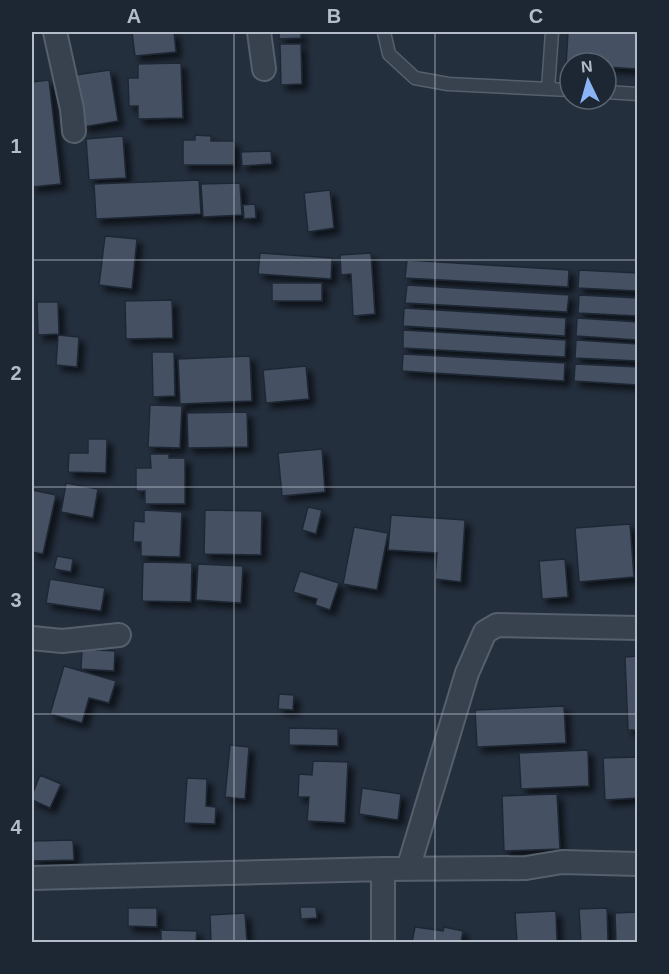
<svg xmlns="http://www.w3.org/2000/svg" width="669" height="974" font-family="Helvetica,sans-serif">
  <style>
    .building { fill: #455162; stroke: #1f2835; stroke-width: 1.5; filter: url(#shadow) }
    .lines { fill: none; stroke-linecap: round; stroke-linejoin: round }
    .lane-casing { stroke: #565f6c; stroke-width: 15 }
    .street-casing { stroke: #565f6c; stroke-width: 26 }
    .lane { stroke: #38414e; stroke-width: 12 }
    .street { stroke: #38414e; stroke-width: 22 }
    .grid { fill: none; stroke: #b4bcc9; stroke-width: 1.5; stroke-opacity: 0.55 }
    .neatline { fill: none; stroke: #b4bcc9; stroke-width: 2 }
    .grid-label { font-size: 20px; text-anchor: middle; font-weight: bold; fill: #b4bcc9 }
  </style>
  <defs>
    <filter id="shadow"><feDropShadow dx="5.5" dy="5.5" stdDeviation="3" flood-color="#0009"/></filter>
  </defs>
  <rect width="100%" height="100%" fill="#242f3e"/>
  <path class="building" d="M132,32H174L176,52L135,56Z
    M279,32H301V38L279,39Z
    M568,32H638V69L606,67V63H570V65H566Z
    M280,44H301L302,84L281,85Z
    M181,63L183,118L138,119V106H129L128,78H138V64Z
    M110,70L118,121L83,127L75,75Z
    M49,80L61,184L32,187V82Z
    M195,135L211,136V141H234V165H183V140H195Z
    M123,136L126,178L89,180L86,139Z
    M271,151L272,164L242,166L241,152Z
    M199,180L201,214L96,219L94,184Z
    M240,183L242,215L203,217L201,184Z
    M330,190L334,228L308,232L304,193Z
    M255,204L256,218L244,219L243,205Z
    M105,236L137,239L132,289L99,285Z
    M260,253L332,258L331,279L258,274Z
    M371,253L375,314L353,316L351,274L341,275L340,255Z
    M407,260L569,270L568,287L405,278Z
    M579,270L638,273V291L578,288Z
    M272,283H322V301H272Z
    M407,285L569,295L567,312L405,303Z
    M579,295L638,298V316L578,313Z
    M172,300L173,338L126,339L125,301Z
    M37,302H58L59,334L38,335Z
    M404,308L566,318L565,336L403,326Z
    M577,318L638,322V340L576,336Z
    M403,330L566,340L565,357L403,348Z
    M58,335L79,337L77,367L56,365Z
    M576,340L638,344V361L575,358Z
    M152,352H174L175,396L153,397Z
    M403,354L565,363L564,381L402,371Z
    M250,356L252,401L180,404L178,359Z
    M575,364L638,367V385L574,381Z
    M306,366L309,399L266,403L263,370Z
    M150,405L182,406L180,448L148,447Z
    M247,412L248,447L188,448L187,413Z
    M88,439H107L106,473L68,472L69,453H88Z
    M322,449L325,492L282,496L278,453Z
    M150,454H169V458H185V504H145V491H136V468H151Z
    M66,483L98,489L93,518L61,512Z
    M32,490L56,495L43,554L32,552Z
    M308,507L322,510L316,534L302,530Z
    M144,510L182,512L180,557L141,556V542H133L134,521L144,522Z
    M205,510L262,511L261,555L204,554Z
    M391,515L465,520L461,582L435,579L437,553L388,550Z
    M630,524L634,577L579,582L575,528Z
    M354,527L388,533L377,590L343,584Z
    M57,556L73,559L71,572L54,569Z
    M565,559L568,597L542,599L539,561Z
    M143,562L192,563L191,602L142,601Z
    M198,564L243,566L241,603L196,600Z
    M300,571L339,583L330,610L315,605L317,599L293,592Z
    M50,579L105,588L101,611L46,603Z
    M82,649L115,651L114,671L81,669Z
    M638,656V730H628L625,657Z
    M64,666L116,681L109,703L89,698L82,723L50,714Z
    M279,694L294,695L293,710L278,709Z
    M564,706L566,743L477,747L475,710Z
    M289,728L338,729V746L289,745Z
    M230,745L249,747L245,799L225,797Z
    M588,750L589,786L521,789L519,753Z
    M638,757V798L605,800L603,758Z
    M313,761L348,762L345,823L307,821L309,797H298L299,774L312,775Z
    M40,775L61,784L50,808L32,800V795Z
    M187,778L207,779L206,806L216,807L215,824L184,823Z
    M362,788L401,794L398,820L359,814Z
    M557,794L560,849L504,851L502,796Z
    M73,840L74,860L33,861V841Z
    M300,907H316L317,918L301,919Z
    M128,908H157V927L128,926Z
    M607,908L608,942H581L579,909Z
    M556,911L557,942H517L515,913Z
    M638,912V942H616L615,913Z
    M245,913L247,942H211L210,915Z
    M415,927L443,931L444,927L463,931L461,942H412Z
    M161,930L197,931L196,942H161Z"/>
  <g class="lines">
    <g class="lane-casing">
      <path id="lane" d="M384,32L389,54L415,78L448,84L570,90
        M548,89L552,32
        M606,92L638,94"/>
    </g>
    <g class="street-casing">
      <path id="street" d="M55,32L72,109L74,131
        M259,32L264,69
        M32,638L62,641L119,635
        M408,869L467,673L485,632L497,625L638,628
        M32,878L383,869L526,868L562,862L638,864
        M383,942V869"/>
    </g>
    <use href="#lane" class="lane"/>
    <use href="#street" class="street"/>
  </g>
  <path class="grid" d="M234,32V942M435,32V942M32,260H638M32,487H638M32,714H638"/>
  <rect width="669" height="974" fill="none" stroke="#1d2633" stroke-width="66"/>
  <g transform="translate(588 81) rotate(355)"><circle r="28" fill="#1d2633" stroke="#59626f" stroke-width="1.5"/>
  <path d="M0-4.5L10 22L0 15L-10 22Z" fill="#8ab4f8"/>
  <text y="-9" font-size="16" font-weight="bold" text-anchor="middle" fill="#b4bcc9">N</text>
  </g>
  <rect x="33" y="33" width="603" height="908" class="neatline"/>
  <g class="grid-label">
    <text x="134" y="23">A</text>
    <text x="334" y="23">B</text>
    <text x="536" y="23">C</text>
    <text x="16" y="153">1</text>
    <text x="16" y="380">2</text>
    <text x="16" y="607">3</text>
    <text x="16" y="834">4</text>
  </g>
</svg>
